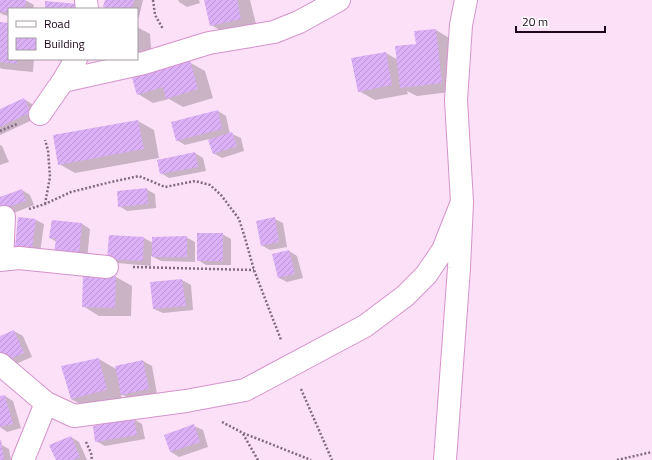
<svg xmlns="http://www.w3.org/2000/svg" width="652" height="460" font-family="'Titillium Web',sans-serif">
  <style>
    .shadow { fill: #0003 }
    .building { fill: url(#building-hatch) }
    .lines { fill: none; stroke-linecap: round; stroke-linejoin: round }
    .minor-casing { stroke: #d593cb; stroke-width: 24 }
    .path { stroke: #83697f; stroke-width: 2.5; stroke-dasharray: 2 2; stroke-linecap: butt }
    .minor { stroke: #fff; stroke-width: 22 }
  </style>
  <defs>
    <pattern id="building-hatch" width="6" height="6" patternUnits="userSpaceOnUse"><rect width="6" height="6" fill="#dbb0f6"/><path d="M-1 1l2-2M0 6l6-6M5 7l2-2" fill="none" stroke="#bc96d2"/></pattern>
  </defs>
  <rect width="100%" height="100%" fill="#fce0f7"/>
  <path class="shadow" d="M0,0H25L34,5L33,9H9V16L4,15L0,13Z
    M106,0H143L139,17H137V9H109L104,7Z
    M178,0H199L200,3L187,7L179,2Z
    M205,0H250L257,28L227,34L211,25Z
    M0,23L9,24V59H34L33,72L3,69L0,68Z
    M137,27L150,34L152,63L113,66L102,59H137Z
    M436,30L451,39L458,91L417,96L407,91L408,94L375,100L359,91L386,53L398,60Z
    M54,59H73L71,64Z
    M189,62L205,71L213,98L183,107L169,99L153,103L138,94Z
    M24,99L32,104L39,117L0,135V110Z
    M218,111L226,116L230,134H232L241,138L244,151L222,158L213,153L209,139L185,145L177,140Z
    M138,121L154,130L159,158L75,173L59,164Z
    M0,145L2,146L9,162L0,165Z
    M195,153L203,158L206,171L169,178L161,173Z
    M146,189L155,194L156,208L127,211L119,206Z
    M22,190L30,195L34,205L11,214L0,203V198Z
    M275,219L283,223L287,247L270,250L261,245Z
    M36,220L44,224L40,253L24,251Z
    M52,221L82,224L90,229L87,260L50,238Z
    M222,234L231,239V265H206L198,260Z
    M110,236L144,238L153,243L186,237L195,242V262L161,261L151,256V266L117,263L108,258Z
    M289,251L297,256L303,278L287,282L279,278Z
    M116,277L132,286L131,316H99L83,306Z
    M182,280L191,285L193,310L163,313L154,309L151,283Z
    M14,331L23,336L32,357L11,366L0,337Z
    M99,359L116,369V367L143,361L152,366L157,394L130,399L121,394L122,399L87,408L71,399Z
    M5,396L13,401L21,428L7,432L0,427V397Z
    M134,419L142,424L145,439L105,446L96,441Z
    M194,426L203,430L208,447L179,457L171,452L166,435Z
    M71,437L79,442L87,460H57Z
    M0,444L9,449L11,460H0Z"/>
  <path class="building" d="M0,0H26L25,9H9V12H0Z
    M105,0H134L132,9H112L103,7Z
    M204,0H237L241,19L210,26Z
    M45,1L77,4V9H45Z
    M0,22L9,23V59H17V64L0,62Z
    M436,29L442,83L400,88L395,46L416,44L414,31Z
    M386,52L392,85L358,92L351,58Z
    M190,60L198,89L166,99L163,87L137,95L132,78Z
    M24,98L31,112L0,127V109Z
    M218,110L222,129L176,141L171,122Z
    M138,120L144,149L58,165L53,135Z
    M232,132L237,146L213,154L208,140Z
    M195,152L198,167L160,174L157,160Z
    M147,188L148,204L118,207L117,191Z
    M22,189L26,201L2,209L0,206V197Z
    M18,217L36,219L32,249L15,247Z
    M275,217L279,242L261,246L256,221Z
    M52,220L82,223L79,256L54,253L56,239L49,238Z
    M197,233H223V261H197Z
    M109,235L144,237L143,261L107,259Z
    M187,236V257H152V237Z
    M289,250L295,274L278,278L272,254Z
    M83,275L116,276L115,308L82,307Z
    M182,279L186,306L153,309L150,282Z
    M14,330L24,353L2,362L0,356V336Z
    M99,358L107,390L71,399L61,366Z
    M143,360L149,389L121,395L115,366Z
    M5,395L13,424L0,427V396Z
    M134,418L137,435L95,442L93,426Z
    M194,424L200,442L170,452L164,435Z
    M71,436L80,457L73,460H56L49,445Z
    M0,440H1L4,460H0Z"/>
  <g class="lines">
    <g class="minor-casing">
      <path id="minor" d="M86,0L87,9
        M63,81L144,63L209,43L274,32L299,22L339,0
        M40,114L63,81L76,59
        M0,260L19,258L107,267
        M2,260L4,217
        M0,364L46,403L74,416L186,401L245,390L365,326L405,296L426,275L443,250L462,202
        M23,460L46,403
        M445,460L459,268L462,202L456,100L461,25L466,0"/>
    </g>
    <path class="path" d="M153,0L155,15L163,29
      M0,131L17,124
      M45,204L50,177L48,150L45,140
      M29,209L45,204L71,192L111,182L139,176L165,187L195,181L210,185L221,195L239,219L245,238L254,270L281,340
      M133,267L254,270
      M301,389L332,460
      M222,422L243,433L311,460
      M243,434L258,460
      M86,442L91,453L92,460
      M617,460L652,452"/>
    <use href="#minor" class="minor"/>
  </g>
  <rect x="8" y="8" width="130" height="52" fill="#ffffff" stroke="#a59ba4"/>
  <rect x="16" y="21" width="20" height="6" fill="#ffffff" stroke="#a59ba4"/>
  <text x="44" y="28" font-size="12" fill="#1e061b">Road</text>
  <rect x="16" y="38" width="20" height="12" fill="url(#building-hatch)" stroke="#a59ba4"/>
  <text x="44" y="48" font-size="12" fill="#1e061b">Building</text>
  <path d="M516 26v6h89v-6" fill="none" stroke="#1e061b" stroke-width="2"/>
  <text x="522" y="26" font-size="12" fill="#1e061b" stroke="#ffffff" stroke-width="3" paint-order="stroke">20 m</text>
</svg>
